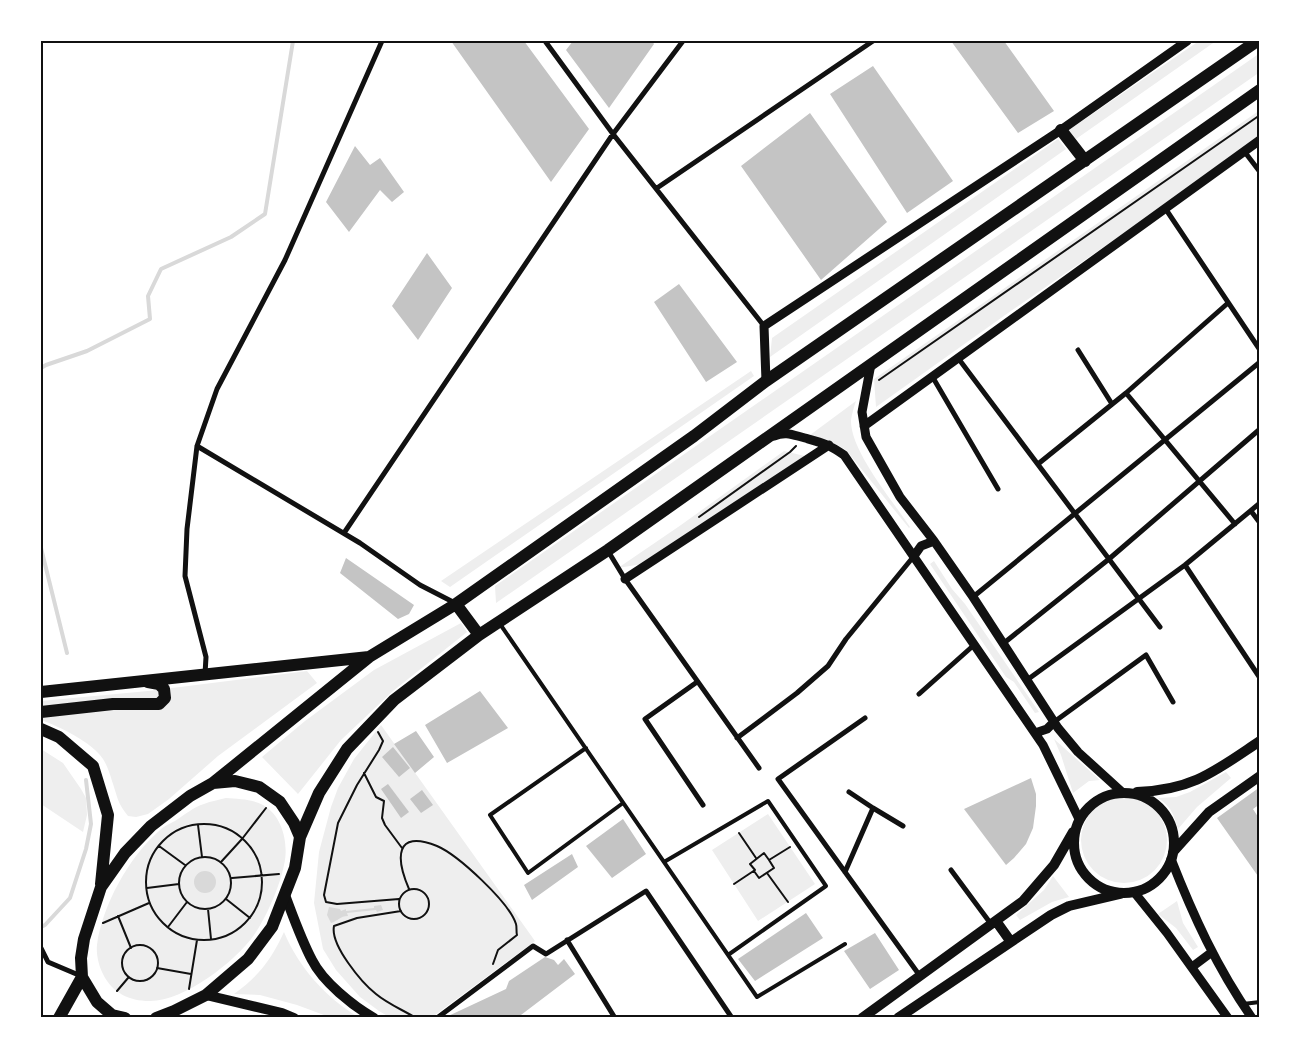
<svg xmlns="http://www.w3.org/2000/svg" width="1301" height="1059" font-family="Ubuntu,sans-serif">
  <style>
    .green { fill: #eee }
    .water { fill: #d9d9d9 }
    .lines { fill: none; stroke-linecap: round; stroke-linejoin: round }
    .stream { stroke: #d9d9d9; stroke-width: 4 }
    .building { fill: #c4c4c4 }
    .path { stroke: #111; stroke-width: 2 }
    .service { stroke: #111; stroke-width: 4 }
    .minor { stroke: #111; stroke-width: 5 }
    .tertiary { stroke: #111; stroke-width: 9 }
    .secondary { stroke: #111; stroke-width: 10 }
    .primary { stroke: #111; stroke-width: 12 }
    .neatline { fill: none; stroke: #111; stroke-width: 2 }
  </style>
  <rect width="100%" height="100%" fill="#fff"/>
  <path class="green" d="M1199,41H1216L1076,139L1069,130Z
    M1260,53V72L496,603L495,586Z
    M1260,110V139L1008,313L876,407L874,379Z
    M1058,139L1066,149L770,357L772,338Z
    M751,371L754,376L450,587L441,581Z
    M856,401C854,407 852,413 851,420C850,451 893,501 910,527L909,528L846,450C833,441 821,439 806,438Z
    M784,451L813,458L654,562L618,568L681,525Z
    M934,561L952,589L965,604L1039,712L1035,713L1014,682L1006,677L930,564Z
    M461,623L467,632L393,691L341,740L298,794L262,757L305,721L374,670Z
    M307,671L317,683L218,756L169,799L148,814L136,817L128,816C117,803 117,795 112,781C110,774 107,765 103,759C93,743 59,726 41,720V701L148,691Z
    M381,725L535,941L431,1018H391L379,1011L360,997L336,970L323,949L314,903L319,852L331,807L338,788L354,759Z
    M1054,739L1100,780L1089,781L1073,793L1061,755Z
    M41,749L63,763L81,789L86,798L87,815L83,832L41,804Z
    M1226,772L1231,778L1197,807L1178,829C1173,813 1172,808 1158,798L1176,797L1190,792Z
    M1081 840a43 43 0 1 1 86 0a43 43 0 1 1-86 0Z
    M226,798C238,799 252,799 263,805C283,816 289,845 284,865C280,886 266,918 254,935C235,962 183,1002 149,1001C130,1001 112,993 103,974C99,966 96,955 97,945C102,906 129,857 159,831C164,826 169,824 175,821C184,815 194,807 204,804C211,801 219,800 226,798Z
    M768,814L815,884L758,921L712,850Z
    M1053,876L1069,897L1052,902L1020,920L1016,915L1044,890Z
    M1177,901L1183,923L1198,947L1193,950L1176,928L1158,914Z
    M284,932C299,968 326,998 360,1018H332L297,1005L260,995L234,994C259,976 271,960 284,932Z"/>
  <path class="water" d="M194 882a11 11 0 1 1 22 0a11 11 0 1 1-22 0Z
    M381,905L383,910L377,912L376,910L347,913L348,916C340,916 338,921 331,923L327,915L329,907L340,909L341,911L346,909V911L374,908V906Z"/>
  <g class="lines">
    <path class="stream" d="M41,368L46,365L87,351L150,319L148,296L161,269L231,237L265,214L293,41
      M41,548L67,653
      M41,927L45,925L70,898L86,849L91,824L86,780"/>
  </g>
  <path class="building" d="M451,41H524L589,129L551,182Z
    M573,41H652L654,44L609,108L566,50Z
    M951,41H1004L1054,111L1018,133Z
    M873,66L953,181L907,213L830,94Z
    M810,113L887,222L821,280L741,166Z
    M355,146L370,165L380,158L404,192L392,202L380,190L349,232L326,202Z
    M427,253L452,288L418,340L392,306Z
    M679,284L737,362L706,382L654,302Z
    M346,558L414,605L409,614L398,619L340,573Z
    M480,691L508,728L447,763L425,725Z
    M416,731L434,757L415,773L394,744Z
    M393,747L410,768L399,777L382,757Z
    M1031,778L1036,794V806L1033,828L1026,844L1014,858L1006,865L964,809Z
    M388,784L409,812L401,818L381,789Z
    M1260,787V804L1253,809L1260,820V879L1217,818Z
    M422,790L433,805L421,813L410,799Z
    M623,819L646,854L612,878L586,846Z
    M572,854L578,867L532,900L524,885Z
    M806,913L823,938L755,981L738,959Z
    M875,933L899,970L870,989L844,951Z
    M545,957L554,960L558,965L564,959L575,974L517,1018H444L506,989L509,981Z"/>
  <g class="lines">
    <path class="path" d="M879,380L1260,115
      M699,517L790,452L796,446
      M378,732L383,741L379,750L357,785L338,823L324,895L326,902L337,904L399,899
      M364,773L376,797L384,801L382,818L385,825L402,848
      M146 882a58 58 0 1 1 116 0a58 58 0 1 1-116 0Z
      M198,825L202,857
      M739,833L756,858
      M159,846L185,865
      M179 883a26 26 0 1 1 52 0a26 26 0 1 1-52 0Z
      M221,862L242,839L266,808
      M754,871L759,878L774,868L769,860
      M767,873L788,902
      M232,878L279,874
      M734,884L755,870L750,864L764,853L769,860L790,847
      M147,888L179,884
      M399 904a15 15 0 1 1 30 0a15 15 0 1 1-30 0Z
      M409,889C396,859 394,829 437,846C458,855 509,902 516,924C517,927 516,932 517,935L498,950L493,964
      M226,899L250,918
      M208,909L211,939
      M401,911L357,918L334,926C330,945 362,983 376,994C388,1004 403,1010 416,1018
      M118,916L131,948
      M103,923L149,903
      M168,927L187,902
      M122 963a18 18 0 1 1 36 0a18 18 0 1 1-36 0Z
      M157,968L191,974
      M189,989L197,940
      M117,991L128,978"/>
    <path class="service" d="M500,624L757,997L845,944
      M586,748L490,815L528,873L623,803
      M664,862L768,801L826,886L728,955
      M1243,1004L1260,1002"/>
    <path class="minor" d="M545,41L613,134L764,326
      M1244,151L1260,172
      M657,188L873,41
      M1165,208L1260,350
      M1078,350L1112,404
      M958,358L1160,627
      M932,376L998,489
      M1126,393L1235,524
      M197,446L360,543L420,585L455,603
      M1038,464L1126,393L1228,303
      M1251,511L1260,523
      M344,533L613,134L683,41
      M608,551L625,579L759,768
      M1185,565L1260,678
      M973,597L1260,362
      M1004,643L1109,559L1260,429
      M205,674L206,657L185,576L187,529L197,446L217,389L285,260L382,41
      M1027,680L1185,565L1260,503
      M697,682L645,719L703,805
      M919,694L974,645
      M865,718L778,779L920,976
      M1054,722L1146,655L1173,702
      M737,738L797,693L828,666L846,639L914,556
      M873,808L903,826
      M951,870L991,924
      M845,872L873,808L849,792
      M567,940L615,1018
      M41,948L48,962L81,976
      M437,1018L533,946L546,954L646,891L732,1018"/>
    <path class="tertiary" d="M871,364L862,412L866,437L900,497L934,541L973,597L1058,728L1078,752L1122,792
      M766,381L764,326L1061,130L1187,41
      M864,426L1260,140
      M774,436C786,431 793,435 805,438C823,443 828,444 844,455L1043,745L1079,819
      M914,556L921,546L934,541
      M625,579L829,445
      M1035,733L1047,729L1054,722
      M1171,859C1193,915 1217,968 1252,1018
      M1134,892L1167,933L1228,1018
      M1192,967L1212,952"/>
    <path class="secondary" d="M1137,792C1193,790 1215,771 1260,741
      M1074 843a50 50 0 1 1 100 0a50 50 0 1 1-100 0Z
      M1173,852L1209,812L1260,776
      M285,895C293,916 301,939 312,960C323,982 353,1006 374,1018
      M996,921L1011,942
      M206,995L282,1013L294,1018
      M862,1018L1023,901L1054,865L1073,832
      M898,1018L1051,915L1069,906L1120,894"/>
    <path class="primary" d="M1061,130L1085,161
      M456,604L479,635
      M41,692L369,657
      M41,712L113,704H159L165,698L164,689L159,684L148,682
      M41,729L59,737L93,766L108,815L101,884
      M213,783L369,657L456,604L694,436L766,381L1257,41
      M300,837L319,793L347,749L394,700L479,635L608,550L1260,90
      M59,1018L82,977
      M125,1018L112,1015L97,1002L82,977L81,958L84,939L101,887L125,853L151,826L190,796L213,783L235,781L259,787L280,802L294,823L300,837L295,868L272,927L248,959L206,995L174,1011L156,1018"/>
  </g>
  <rect width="1301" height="1059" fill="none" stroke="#ffffff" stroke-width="85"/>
  <rect x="42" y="42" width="1216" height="974" class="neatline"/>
</svg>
